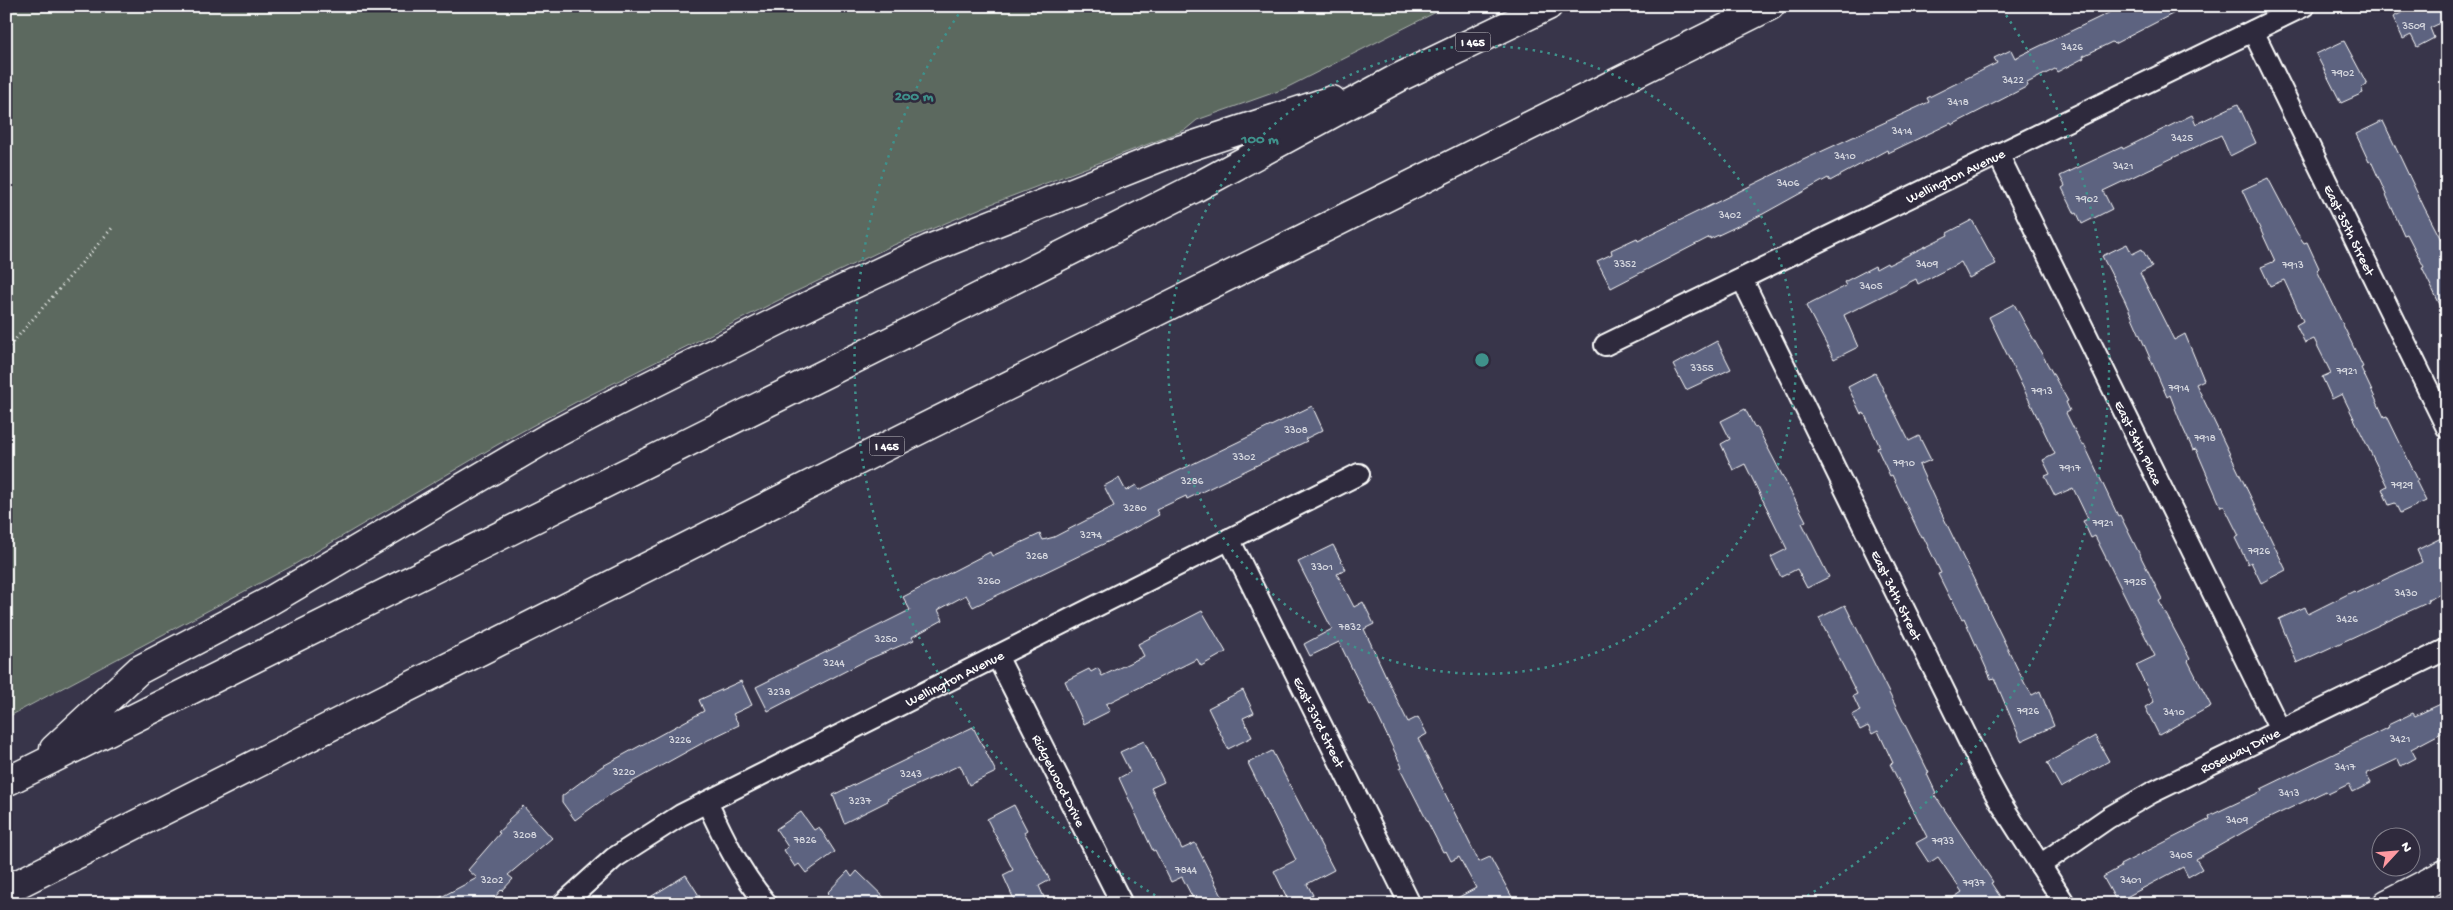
<svg xmlns="http://www.w3.org/2000/svg" width="2453" height="910" font-family="'Gochi Hand',sans-serif">
  <style>
    .green { fill: #5b695e; stroke: #adb4ae }
    .building { fill: #5d6380; stroke: #fff }
    .lines { fill: none; stroke-linecap: round; stroke-linejoin: round }
    .street-casing { stroke: #fff; stroke-width: 24 }
    .secondary-casing { stroke: #fff; stroke-width: 31 }
    .highway-casing { stroke: #fff; stroke-width: 31 }
    .path { stroke: #fff; stroke-width: 3; stroke-dasharray: 1 4; stroke-linecap: butt }
    .street { stroke: #2f2a3d; stroke-width: 20 }
    .secondary { stroke: #2f2a3d; stroke-width: 28 }
    .highway { stroke: #2f2a3d; stroke-width: 28 }
    .ring { fill: none; stroke: #3f918b; stroke-width: 2.5; stroke-dasharray: 2.5 5 }
    .labels { text-anchor: middle; stroke-width: 5; stroke-linejoin: round; paint-order: stroke }
    .number-label { font-size: 11px; fill: #d6d8df }
    .shield { fill: #2f2a3d; stroke: #c1bfc5; stroke-width: 1 }
    .shield-label { font-size: 12px; font-weight: bold; fill: #fff }
    .street-label { font-size: 14px; fill: #fff; stroke: #2f2a3d }
    .centre { fill: #3f918b; stroke: #2f2a3d; stroke-width: 2.5 }
    .ring-label { font-size: 15px; text-anchor: middle; font-weight: bold; fill: #3f918b; stroke: #2f2a3d; stroke-width: 5; stroke-linejoin: round; paint-order: stroke }
  </style>
  <rect width="100%" height="100%" fill="#38354a"/>
  <filter id="ink" filterUnits="userSpaceOnUse"><feTurbulence type="fractalNoise" baseFrequency=".02" numOctaves="2"/><feDisplacementMap in="SourceGraphic" scale="10" xChannelSelector="R" yChannelSelector="G"/><feConvolveMatrix kernelMatrix="1 2 1 2 8 2 1 2 1" color-interpolation-filters="sRGB"/></filter>
  <g filter="url(#ink)">
    <path class="green" d="M6,6H1448L1284,89L1197,120L1185,130L986,206L889,247L795,292L576,402L497,445L290,567L6,718Z"/>
    <path class="building" d="M2123,6H2188L2114,44L2112,42L2083,56L2084,58L2057,72L2055,69L2027,83L2028,86L1952,125L1951,123L1888,153L1887,150L1830,181L1828,178L1763,214L1710,239V237L1611,288L1597,261L1612,254L1611,250L1637,238L1638,241L1803,160L1929,102L1927,98L1997,63L1994,58L2011,50L2015,58Z
      M2415,6H2447V20L2430,28L2434,38L2417,47L2411,35L2403,39L2393,17Z
      M2344,41L2367,84L2361,87L2363,93L2341,103L2316,54Z
      M2238,104L2256,143L2230,156L2221,135L2103,191L2112,209L2082,224L2077,213L2075,214L2062,188L2065,186L2060,176L2122,147L2123,149L2192,115L2196,124Z
      M2383,121L2424,207L2447,251V319L2422,268L2424,267L2407,234L2404,235L2371,161L2369,162L2356,134Z
      M2268,178L2297,233L2304,243L2307,242L2319,268L2317,270L2363,367L2361,368L2384,417L2387,416L2418,480L2416,481L2426,501L2400,513L2395,503L2389,505L2382,489L2387,486L2342,394L2332,399L2322,377L2331,373L2314,339L2305,343L2296,325L2303,321L2284,280L2270,286L2261,267L2275,261L2242,190Z
      M1972,220L1996,264L1969,278L1961,262L1918,284L1916,279L1844,315L1858,347L1834,359L1806,306L1846,286L1844,282L1875,266L1876,269L1887,263L1888,265L1948,235L1947,233Z
      M2127,244L2132,254L2142,249L2152,267L2140,273L2174,340L2185,334L2204,380L2196,384L2286,570L2261,583L2251,562L2248,564L2235,538L2239,536L2224,506L2221,507L2196,449L2193,450L2182,426L2170,395L2167,397L2125,301L2102,256Z
      M2014,304L2068,401L2066,402L2070,411L2066,413L2082,445L2084,444L2118,516L2120,515L2162,599L2159,601L2190,659L2188,661L2211,706L2159,735L2145,707L2154,702L2136,665L2155,656L2095,536L2091,538L2083,521L2088,519L2073,488L2055,496L2045,476L2050,474L2043,460L2055,454L1989,317Z
      M1717,341L1731,369L1686,390L1673,365Z
      M1875,373L1909,441L1919,436L1931,460L1919,465L1934,498L2025,684L2032,695L2040,691L2054,726L2021,741L1994,678L1991,679L1964,618L1962,619L1952,599L1951,600L1938,574L1941,573L1923,536L1921,537L1892,475L1890,476L1877,448L1880,447L1864,413L1861,414L1848,387Z
      M1312,406L1323,430L1305,439L1307,441L1187,499L1186,496L1156,510L1159,515L1118,537L973,607L966,595L938,610L943,620L912,637L914,640L869,659L768,711L756,687L910,610L903,597L990,552L992,556L1040,534L1043,540L1054,537L1114,506L1104,486L1119,478L1126,491L1136,485L1139,490Z
      M1745,409L1755,428L1757,427L1806,521L1802,523L1829,577L1807,588L1797,569L1781,577L1771,557L1787,549L1745,464L1733,470L1721,444L1730,439L1721,421Z
      M2447,535V591L2428,600L2429,602L2297,663L2279,619L2305,607L2308,614L2354,591L2356,593L2422,562L2417,550Z
      M1333,545L1346,570L1337,574L1354,607L1363,602L1374,624L1364,629L1398,702L1408,722L1418,717L1427,734L1418,739L1479,862L1490,857L1512,897L1499,904H1446L1476,888L1459,857L1451,861L1446,851L1443,852L1400,768L1402,767L1372,704L1370,705L1339,642L1310,656L1304,644L1332,629L1298,562Z
      M1845,605L1929,773L1927,774L1936,793L1934,794L1993,882L1991,883L2005,904H1944L1962,892L1938,857L1929,863L1916,843L1927,837L1890,764L1893,763L1878,731L1872,734L1868,726L1860,730L1852,715L1860,711L1853,696L1857,694L1819,618Z
      M1202,611L1226,652L1201,666L1197,659L1106,704L1110,711L1084,724L1065,681L1089,669L1091,672L1098,668L1102,676L1144,656L1138,644Z
      M741,681L752,705L733,714L739,725L708,740L612,793L575,820L562,802V796L601,767L704,711L699,700Z
      M1243,690L1254,713L1243,718L1252,737L1228,749L1208,708Z
      M2447,701V730L2411,749L2416,758L2401,766L2398,759L2366,774L2371,783L2353,792L2349,784L2328,794L2326,791L2263,821L2196,859L2202,869L2188,877L2183,867L2117,902L2103,877L2121,867L2120,865L2210,819L2209,816L2262,791L2261,789L2389,727L2388,725L2413,713L2415,716Z
      M973,727L996,772L969,785L960,765L887,799L888,801L844,823L833,795Z
      M2095,736L2109,761L2061,788L2047,763Z
      M1144,741L1164,782L1151,788L1182,849L1195,843L1226,904H1196L1182,877L1171,882L1155,850L1153,851L1119,778L1130,772L1120,752Z
      M1272,751L1334,870L1307,884L1313,895L1295,904H1290L1274,871L1296,860L1248,763Z
      M1014,805L1027,830L1024,832L1050,880L1039,886L1047,904H1016L1003,875L1013,870L987,819Z
      M523,806L552,838L508,875L513,879L502,891L501,890L489,904H428L477,878L468,870L500,833L498,832L509,822L508,820Z
      M801,812L814,830L819,827L835,852L806,873L799,864L795,867L784,850L788,847L776,829Z
      M848,871L852,877L857,871L891,904H838L827,893Z
      M686,875L700,897L689,904H639Z"/>
    <g class="lines">
      <g class="street-casing">
        <g id="street">
          <path id="s1" d="M2253,31L2447,428"/>
          <path id="s2" d="M1998,154L2280,730"/>
          <path id="s3" d="M1742,279L1988,780L2000,802L2065,904"/>
          <path id="s4" d="M1605,345L2304,6"/>
          <path id="s5" d="M1229,539L1410,904"/>
          <path id="s6" d="M997,656L1122,904"/>
          <path d="M707,802C723,837 741,874 767,904"/>
          <path id="s7" d="M2040,865L2108,818L2151,793L2447,649"/>
          <path id="s8" d="M563,904L614,858L681,815L1359,474"/>
        </g>
      </g>
      <g class="secondary-casing">
        <path id="secondary" d="M2387,904L2447,873"/>
      </g>
      <g class="highway-casing">
        <path id="highway" d="M54,749L139,670L268,602L547,438L614,403L820,300L929,249L1176,151L1332,100
          M6,782L961,306L1193,189L1398,78L1548,6
          M6,890L855,462L1770,6"/>
      </g>
      <path class="path" d="M6,350L113,227"/>
      <use href="#street" class="street"/>
      <use href="#secondary" class="secondary"/>
      <use href="#highway" class="highway"/>
    </g>
  </g>
  <g class="ring">
    <circle cx="1482" cy="360" r="314"/>
    <path d="M1168 903A627 627 0 0 1 962 9M2002 9A627 627 0 0 1 1795 903"/>
  </g>
  <g class="labels">
    <g class="number-label">
      <text x="2414" y="29">3509</text>
      <text x="2072" y="50">3426</text>
      <text x="2343" y="76">7902</text>
      <text x="2013" y="83">3422</text>
      <text x="1958" y="105">3418</text>
      <text x="1902" y="134">3414</text>
      <text x="2182" y="141">3425</text>
      <text x="1845" y="159">3410</text>
      <text x="2123" y="169">3421</text>
      <text x="1788" y="186">3406</text>
      <text x="2087" y="202">7902</text>
      <text x="1730" y="218">3402</text>
      <text x="1625" y="267">3352</text>
      <text x="1927" y="267">3409</text>
      <text x="2293" y="268">7913</text>
      <text x="1871" y="289">3405</text>
      <text x="1702" y="371">3355</text>
      <text x="2347" y="374">7921</text>
      <text x="2179" y="391">7914</text>
      <text x="2042" y="394">7913</text>
      <text x="1296" y="433">3308</text>
      <text x="2205" y="441">7918</text>
      <text x="1244" y="460">3302</text>
      <text x="1904" y="466">7910</text>
      <text x="2070" y="471">7917</text>
      <text x="1192" y="484">3286</text>
      <text x="2402" y="488">7929</text>
      <text x="1135" y="511">3280</text>
      <text x="2103" y="526">7921</text>
      <text x="1091" y="538">3274</text>
      <text x="2259" y="554">7926</text>
      <text x="1037" y="559">3268</text>
      <text x="1322" y="570">3301</text>
      <text x="989" y="584">3260</text>
      <text x="2135" y="585">7925</text>
      <text x="2406" y="596">3430</text>
      <text x="2347" y="622">3426</text>
      <text x="1350" y="630">7832</text>
      <text x="886" y="642">3250</text>
      <text x="834" y="666">3244</text>
      <text x="779" y="695">3238</text>
      <text x="2028" y="714">7926</text>
      <text x="2174" y="715">3410</text>
      <text x="2400" y="742">3421</text>
      <text x="680" y="743">3226</text>
      <text x="2345" y="770">3417</text>
      <text x="624" y="775">3220</text>
      <text x="911" y="777">3243</text>
      <text x="2289" y="796">3413</text>
      <text x="860" y="804">3237</text>
      <text x="2237" y="823">3409</text>
      <text x="525" y="838">3208</text>
      <text x="805" y="843">7826</text>
      <text x="1943" y="844">7933</text>
      <text x="2181" y="858">3405</text>
      <text x="1186" y="873">7844</text>
      <text x="492" y="883">3202</text>
      <text x="2131" y="883">3401</text>
      <text x="1974" y="886">7937</text>
    </g>
    <g class="shield">
      <rect x="1455.5" y="32.5" width="35" height="19" rx="4"/>
      <rect x="869.5" y="436.5" width="35" height="19" rx="4"/>
    </g>
    <g class="shield-label">
      <text x="1473" y="46">I 465</text>
      <text x="887" y="450">I 465</text>
    </g>
    <g class="street-label">
      <text dy="5" stroke="none"><textPath href="#s4" startOffset="389">Wellington Avenue</textPath></text>
      <text dy="5" stroke="none"><textPath href="#s1" startOffset="221">East 35th Street</textPath></text>
      <text dy="5" stroke="none"><textPath href="#s2" startOffset="321">East 34th Place</textPath></text>
      <text dy="5" stroke="none"><textPath href="#s3" startOffset="352">East 34th Street</textPath></text>
      <text dy="5" stroke="none"><textPath href="#s8" startOffset="454">Wellington Avenue</textPath></text>
      <text dy="5" stroke="none"><textPath href="#s5" startOffset="204">East 33rd Street</textPath></text>
      <text dy="5" stroke="none"><textPath href="#s7" startOffset="231">Roseway Drive</textPath></text>
      <text dy="5" stroke="none"><textPath href="#s6" startOffset="139">Ridgewood Drive</textPath></text>
    </g>
  </g>
  <circle cx="1482" cy="360" r="8" class="centre"/>
  <g class="ring-label">
    <text x="914" y="100">200 m</text>
    <text x="1260" y="143">100 m</text>
  </g>
  <rect width="2453" height="910" fill="none" stroke="#2f2a3d" stroke-width="25"/>
  <rect x="12" y="12" width="2428" height="885" fill="none" stroke="#fff" stroke-width="2" filter="url(#ink)"/>
  <g transform="translate(2396 852) rotate(64)"><circle r="24" fill="#2f2a3d" stroke="#827f8b"/>
  <path d="M0-4L9 19L0 12L-9 19Z" fill="#ff9aa2"/>
  <text y="-8" font-size="14" font-weight="bold" text-anchor="middle" fill="#ffffff">N</text>
  </g>
</svg>
